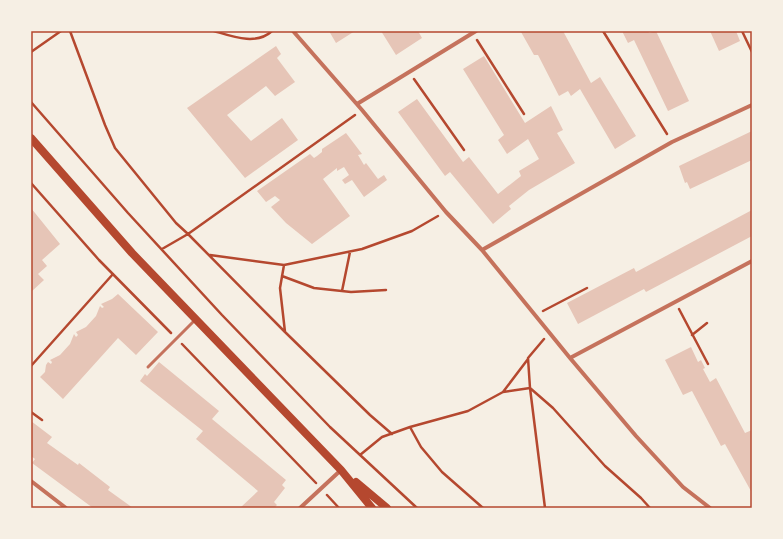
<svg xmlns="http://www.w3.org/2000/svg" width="783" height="539" font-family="'Roboto Serif',serif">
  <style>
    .building { fill: #e6c5b7 }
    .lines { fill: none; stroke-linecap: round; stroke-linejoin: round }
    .path { stroke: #b5482f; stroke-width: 2.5 }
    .service { stroke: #c5725c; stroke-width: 3 }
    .minor { stroke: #c5725c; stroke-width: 4 }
    .secondary { stroke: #b5482f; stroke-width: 8 }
    .neatline { fill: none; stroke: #b5482f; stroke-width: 1.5 }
  </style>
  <rect width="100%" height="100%" fill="#f6efe4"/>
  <path class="building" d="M329,31H355L336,43Z
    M381,31H418L422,38L396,55Z
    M523,31H563L591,83L600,77L636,136L615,149L580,89L571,96L568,91L559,96L538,55H534L521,32Z
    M622,31H648L649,33L656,31L689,101L668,111L634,40L628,43Z
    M710,31H736L740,41L719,51Z
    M276,46L281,54L277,58L295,82L275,96L266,86L227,115L251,141L282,118L298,140L245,178L187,108Z
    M484,56L525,123L551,106L563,130L557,133L575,163L529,190L509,206L511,209L493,224L450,172L445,176L398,112L417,99L463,162L469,157L498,194L521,176L519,171L539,159L528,139L507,154L498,140L504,135L463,69Z
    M752,131V160L690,189L687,182L685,183L679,166Z
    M346,133L362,154L358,155L364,165L366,163L378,179L384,175L387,180L364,197L352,180L345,184L342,180L349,175L344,167L337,171V168L323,179L350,216L312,244L286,223L271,207L280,200L275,196L266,202L257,191L310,154L314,158L317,156L322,152V149Z
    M31,208L60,244L42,260L47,266L38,274L44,280L31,292Z
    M752,210V236L646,292L644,289L578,324L567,303L634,268L636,272Z
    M118,294L158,332L136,355L118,338L63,399L40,377L45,372L46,365L48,362L51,364L52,362L50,360L60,355L70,344L74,334L76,337L78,335L76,332L86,327L96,316L100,306L102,308L104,307L101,304L112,299Z
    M691,347L698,362L701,360L705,368L703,369L710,382L716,378L745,433L752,430V493L725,444L721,446L692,391L683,395L665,360Z
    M159,362L219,411L212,419L286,480L282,485L285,488L274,502L277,505L274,508H240L258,491L196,439L203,431L140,381L145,374L147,376Z
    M31,421L52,437L47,443L78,465L79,463L110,487L108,490L133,508H93L32,463L35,459L31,456Z"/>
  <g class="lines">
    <path class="path" d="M70,31L105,125L115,148L176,223L188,234L355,115
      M214,31C231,36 256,46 272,31
      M603,31L667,134
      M742,31L752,52
      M477,40L524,114
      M31,52L61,31
      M414,79L464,150
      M31,102L128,213L222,315L330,427L417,508
      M31,183L99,260L171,333
      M162,249L188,234L285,332
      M210,255L284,265L362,249L412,231L438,216
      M284,265L280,288L285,332L370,415L392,434
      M282,276L314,288L351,292L386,290
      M342,291L350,252
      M679,309L708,364
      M543,311L587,288
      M692,335L707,323
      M544,339L528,358L530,388L545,508
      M182,344L316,483
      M31,366L113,274
      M503,392L528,359
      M31,412L42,420
      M410,427L421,447L442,472L483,508
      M360,455L382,437L410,427L468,411L503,392L530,388L553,408L605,466L641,498L650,508
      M327,495L339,508"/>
    <path class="service" d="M148,367L195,320"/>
    <path class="minor" d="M293,31L362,110L446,212L482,250L570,358L636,436L683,487L710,508
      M357,104L476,31
      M482,250L672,142L752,105
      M570,358L752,261
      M31,481L66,508
      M300,508L341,470"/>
    <path class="secondary" d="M31,138L132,253L341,470L372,508
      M356,482L387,508"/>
  </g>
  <rect width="783" height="539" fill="none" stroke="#f6efe4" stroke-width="64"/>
  <rect x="32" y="32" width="719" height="475" class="neatline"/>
</svg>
